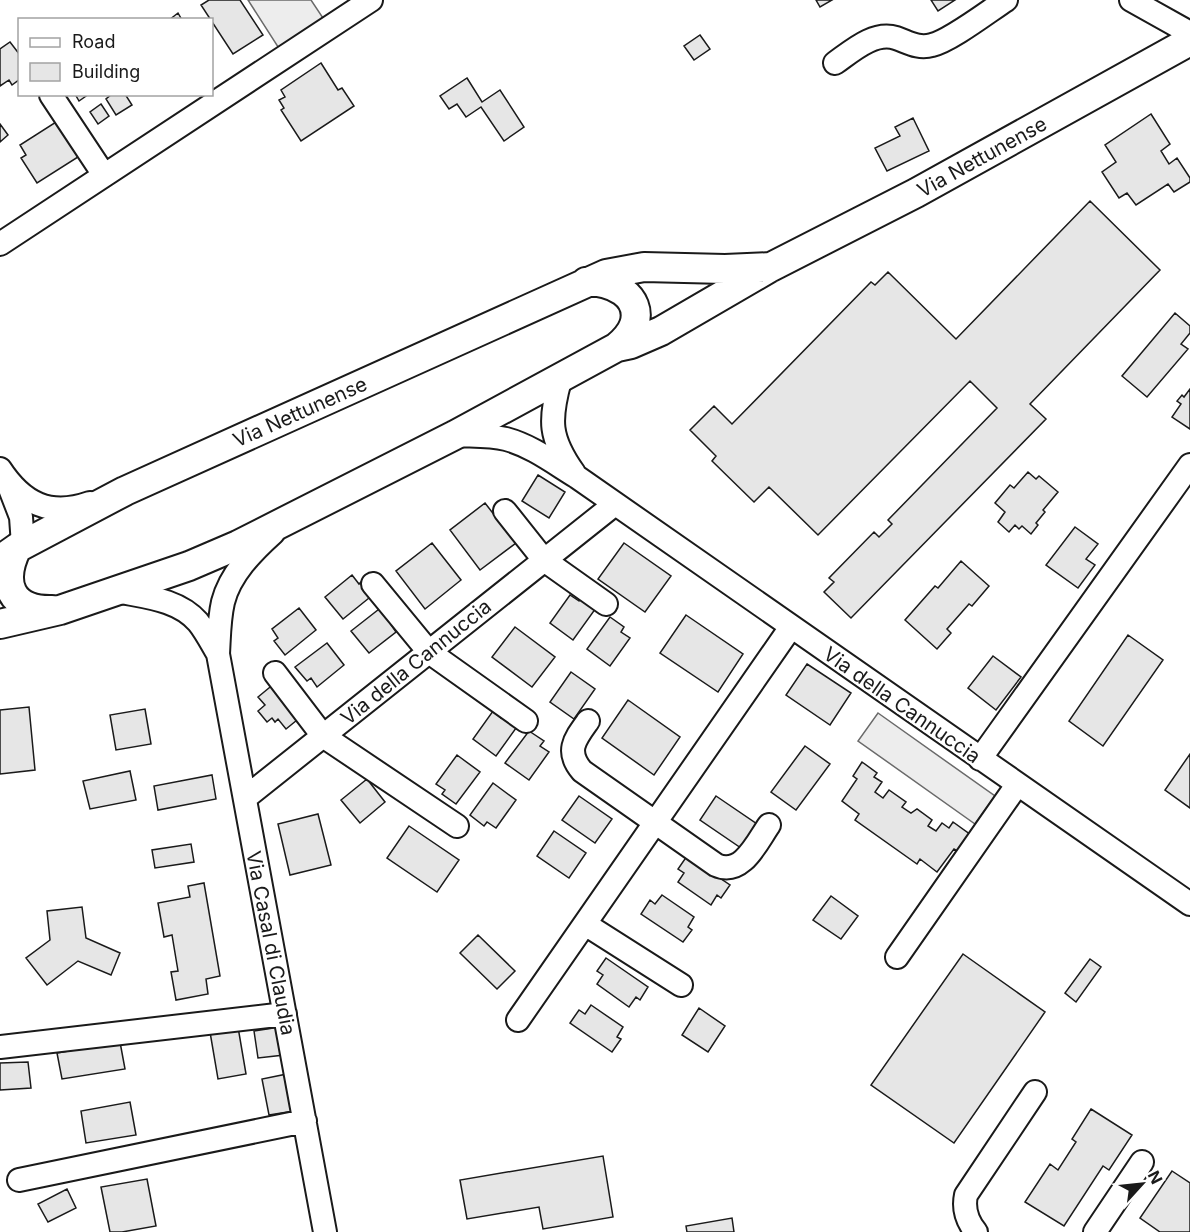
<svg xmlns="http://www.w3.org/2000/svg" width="1190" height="1232" font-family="Inter,sans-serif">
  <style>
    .parking { fill: #ededed; stroke: #6a6a6a; stroke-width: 1.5 }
    .building { fill: #e6e6e6; stroke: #1a1a1a; stroke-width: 1.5 }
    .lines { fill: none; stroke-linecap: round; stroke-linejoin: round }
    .minor-casing { stroke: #1a1a1a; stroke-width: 26 }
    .major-casing { stroke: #1a1a1a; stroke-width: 32 }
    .minor { stroke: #fff; stroke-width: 22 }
    .major { stroke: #fff; stroke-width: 28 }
    .labels { text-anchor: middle; stroke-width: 4.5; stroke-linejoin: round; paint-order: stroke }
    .street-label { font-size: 20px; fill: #1a1a1a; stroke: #fff }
  </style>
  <rect width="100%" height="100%" fill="#fff"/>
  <path class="parking" d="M248,0H311L325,21L280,50Z
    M878,713L995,796L975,824L858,741Z"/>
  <path class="building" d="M209,0H240L263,35L233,54L201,5Z
    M816,0H832L820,7Z
    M931,0H955L938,11Z
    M178,13L182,20H169Z
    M700,35L710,49L694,60L684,46Z
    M10,42L20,55V79L12,85L9,80L0,86V49Z
    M321,63L338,90L342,88L354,106L301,141L281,110L284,108L279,100L285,97L281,90Z
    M467,78L482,102L500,90L524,127L504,141L481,107L466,117L457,104L449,109L440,96Z
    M75,94H89L79,101Z
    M112,94H125L132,105L116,115L106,99Z
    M101,104L109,116L98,124L90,112Z
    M1151,114L1170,144L1161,151L1169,164L1177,158L1190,178V182L1174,192L1168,184L1136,205L1127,193L1119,198L1102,172L1116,162L1105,145Z
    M913,118L929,151L887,171L875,148L900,136L895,127Z
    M56,122L78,157L37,183L21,158L26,155L20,145Z
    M0,124L8,135L0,142Z
    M1090,201L1160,270L1030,404L1046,419L851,618L824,592L834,582L829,578L874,532L879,537L892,524L888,520L997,408L970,381L818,535L769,487L754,502L712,461L716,456L690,430L714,406L732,424L871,282L875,285L888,272L956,339Z
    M1175,313L1190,326V333L1181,344L1188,349L1147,397L1122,376Z
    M1190,389V429L1172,417L1181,404L1177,401L1182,395L1184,397Z
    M1028,472L1036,479L1039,476L1058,492L1043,510L1045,512L1036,523L1038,525L1031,534L1022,526L1019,529L1015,525L1009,532L998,522L1005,512L995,503L1010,485L1014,488Z
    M538,475L565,492L549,518L522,501Z
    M485,503L516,543L480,570L450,530Z
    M1075,527L1098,544L1086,559L1095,565L1078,588L1046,565Z
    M432,543L461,580L425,609L396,571Z
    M624,543L671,576L645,612L598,579Z
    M961,561L989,586L972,606L969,604L947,629L951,633L937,649L905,620L935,586L938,588Z
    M352,575L359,584L363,580L374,594L343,619L325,597Z
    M570,595L579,601L581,597L596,608L573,640L550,623Z
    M383,606L394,620L390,623L396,632L369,653L351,631Z
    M299,608L316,630L285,655L274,641L278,638L272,629Z
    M686,615L743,654L718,692L660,653Z
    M610,617L624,627L621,632L630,638L610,666L587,649Z
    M515,627L555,657L532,687L492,657Z
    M1128,635L1163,660L1103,746L1069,721Z
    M327,643L344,665L317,687L311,678L307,681L295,667Z
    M993,656L1021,677L996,710L968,688Z
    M807,664L851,693L830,725L786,695Z
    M571,672L595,689L574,719L550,702Z
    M275,683L302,716L286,729L278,719L275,722L272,718L267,722L258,711L265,705L258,697Z
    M628,700L680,737L654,775L602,738Z
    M29,707L35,770L0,774V710Z
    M145,709L151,744L116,750L110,715Z
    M493,711L501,718L504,713L519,724L496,756L473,739Z
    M529,731L544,741L540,746L549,752L529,780L505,763Z
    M805,746L830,764L796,810L771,792Z
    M1190,754V808L1165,790Z
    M457,755L480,772L456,804L442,794L445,790L436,784Z
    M862,762L877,773L874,777L882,782L875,792L883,798L889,790L906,802L902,807L911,813L917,809L932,820L928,826L936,831L942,823L949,828L953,822L971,835L959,852L954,849L937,872L920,859L917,864L855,820L859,814L842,801L857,779L853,776Z
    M130,771L136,800L90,809L83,781Z
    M212,775L216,799L158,810L154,786Z
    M367,779L385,802L360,823L341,800Z
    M493,783L516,800L496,828L487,822L484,826L470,815Z
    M579,796L612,819L595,843L562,820Z
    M716,796L757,824L741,848L700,820Z
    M318,814L331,865L290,875L278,824Z
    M409,826L459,860L437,892L387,858Z
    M554,831L586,853L569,878L537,856Z
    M191,844L194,862L155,868L152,850Z
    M687,856L730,885L721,898L717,895L711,905L678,882L684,873L678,869Z
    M204,883L220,976L206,979L208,994L176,1000L171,972L178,971L172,935L164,937L158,903L190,897L188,886Z
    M662,895L694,917L688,927L692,930L683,942L641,914L650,900L655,904Z
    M831,896L858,916L841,939L813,920Z
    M82,907L86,938L120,953L111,975L78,961L47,985L26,958L50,940L47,911Z
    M478,935L515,971L497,989L460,953Z
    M963,954L1045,1012L954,1143L871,1085Z
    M606,958L648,987L640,1000L636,997L629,1007L597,984L603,975L597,971Z
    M1090,959L1101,967L1076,1002L1065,993Z
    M591,1005L623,1027L617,1037L621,1039L612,1052L570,1023L579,1010L585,1014Z
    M699,1008L725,1026L708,1052L682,1035Z
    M238,1027L246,1074L218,1079L210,1032Z
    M280,1027L284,1055L258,1058L254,1031Z
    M120,1042L125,1069L62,1079L57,1053Z
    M28,1062L31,1088L0,1090V1063Z
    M287,1074L294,1111L269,1115L262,1079Z
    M130,1102L136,1135L86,1143L81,1111Z
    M1091,1109L1132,1135L1109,1170L1103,1166L1064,1226L1025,1202L1050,1164L1058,1170L1076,1142L1072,1139Z
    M603,1156L613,1217L543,1229L539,1207L467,1219L460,1180Z
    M1172,1171L1190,1183V1232H1160L1140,1218Z
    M147,1179L156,1226L122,1232H110L101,1187Z
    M67,1189L76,1208L48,1222L38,1204Z
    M732,1218L734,1232H687L686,1226Z"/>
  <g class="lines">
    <g class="minor-casing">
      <path id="minor" d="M1131,0L1190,33
        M835,63C852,51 874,31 896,38C908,42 918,49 932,45C950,41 989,11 1006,0
        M51,95L104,175
        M0,244L371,0
        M560,380C549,420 549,438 574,473
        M455,435C472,436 490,435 506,439C532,446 554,463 577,477L1190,904
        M0,469C23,504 50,517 90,503
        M9,486L21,517L23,545
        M505,511L544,560L606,604
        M273,533C253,551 230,574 223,602C219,619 219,637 218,654L325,1232
        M373,584L429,652L526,721
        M116,591C145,597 178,599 198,622C206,632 212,644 218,654
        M275,673L323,736L457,826
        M588,721C575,739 565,751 582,771L716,865C742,877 757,842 769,825
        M980,759L1190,465
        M245,798L615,504
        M585,924L681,985
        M897,957L1017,785
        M518,1020L791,627
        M0,1047L285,1014
        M19,1180L305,1121
        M976,1232C967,1221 963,1209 966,1195L1035,1092
        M1095,1232L1142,1162"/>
    </g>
    <g class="major-casing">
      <path id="major" d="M617,347L631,344L661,331L771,267L916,193L1190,41
        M17,548C0,583 10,611 52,610
        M0,560L17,548L125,491L606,274L644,267L725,269L771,267
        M0,624L60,610L189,566L238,545L455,435L617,347C624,341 631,334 634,325C644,296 610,279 586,282"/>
    </g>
    <use href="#minor" class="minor"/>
    <use href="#major" class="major"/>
  </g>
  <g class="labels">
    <g class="street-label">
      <text transform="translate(982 157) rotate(-29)" y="7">Via Nettunense</text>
      <text transform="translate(300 412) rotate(-24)" y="7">Via Nettunense</text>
      <text transform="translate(416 662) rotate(-39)" y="7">Via della Cannuccia</text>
      <text transform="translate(902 705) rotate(35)" y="7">Via della Cannuccia</text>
      <text transform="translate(271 943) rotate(79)" y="7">Via Casal di Claudia</text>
    </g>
  </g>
  <rect x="18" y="18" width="195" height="78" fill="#ffffff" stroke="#a3a3a3" stroke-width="1.5"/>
  <rect x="30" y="38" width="30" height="9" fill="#ffffff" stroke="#a3a3a3" stroke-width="1.5"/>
  <text x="72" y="48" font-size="18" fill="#1a1a1a">Road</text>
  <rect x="30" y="63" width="30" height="18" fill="#e6e6e6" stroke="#a3a3a3" stroke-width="1.5"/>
  <text x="72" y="78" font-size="18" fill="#1a1a1a">Building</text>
  <g transform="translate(1142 1184) rotate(63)" stroke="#ffffff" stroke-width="4.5" paint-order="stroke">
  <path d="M0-4.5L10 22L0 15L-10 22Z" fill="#1a1a1a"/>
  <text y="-9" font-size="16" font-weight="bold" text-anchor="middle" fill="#1a1a1a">N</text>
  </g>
</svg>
